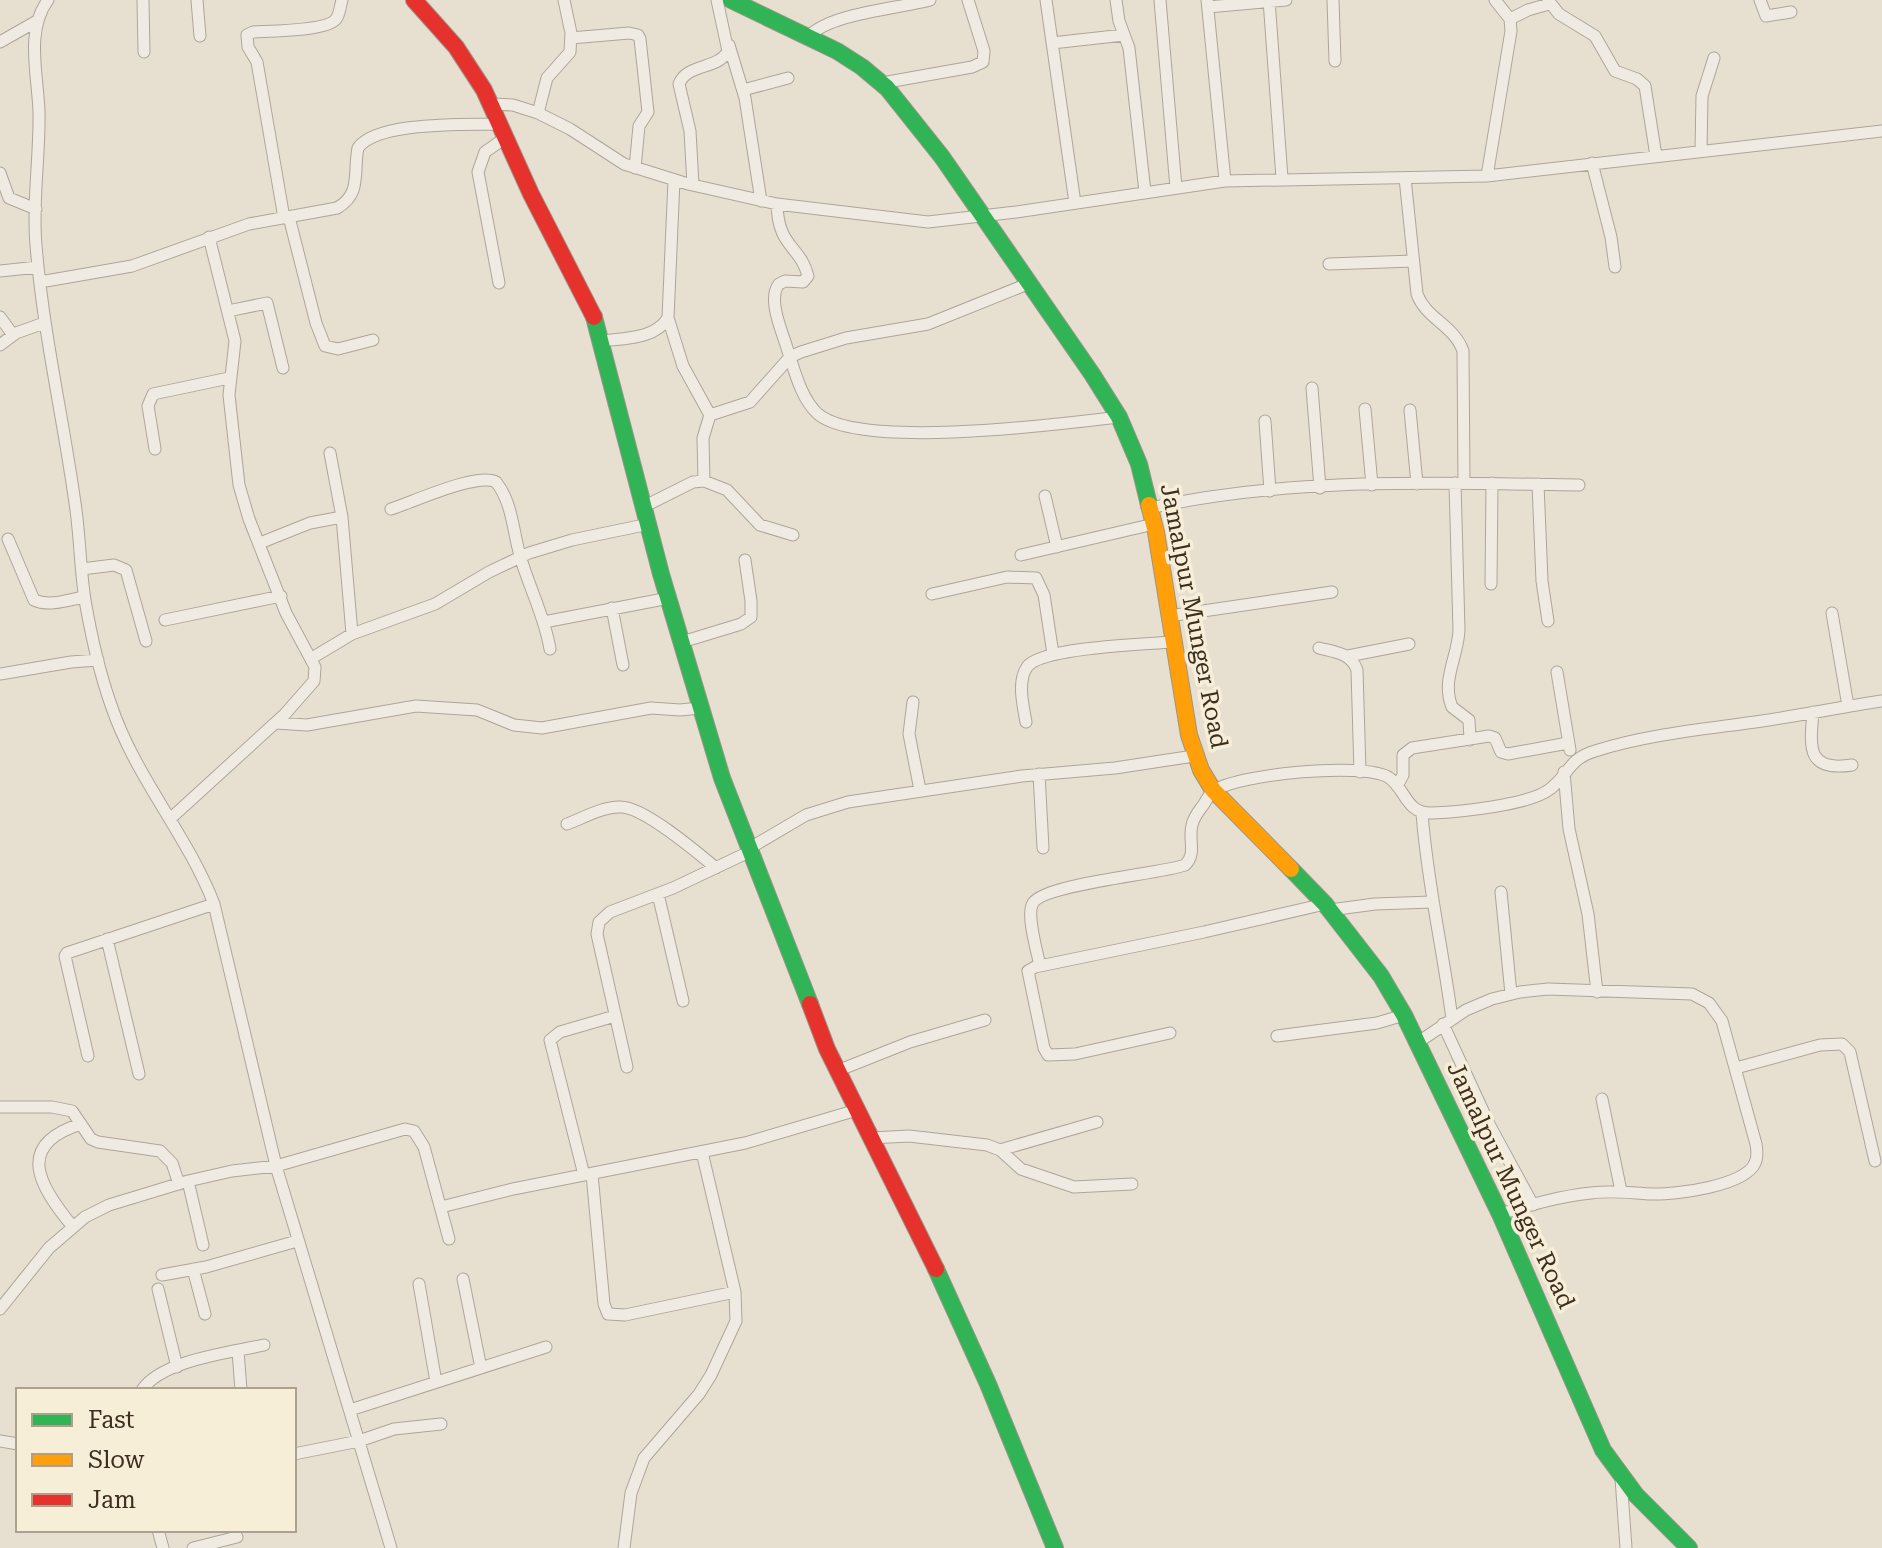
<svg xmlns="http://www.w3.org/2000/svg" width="1882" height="1548" font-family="'Roboto Serif',serif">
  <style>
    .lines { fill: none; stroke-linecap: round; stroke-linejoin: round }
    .street-casing { stroke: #ada599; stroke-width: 13 }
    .fast-casing { stroke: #9c958a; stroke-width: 18 }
    .slow-casing { stroke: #9c958a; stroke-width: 18 }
    .jam-casing { stroke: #9c958a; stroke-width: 18 }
    .street { stroke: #efebe3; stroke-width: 11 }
    .fast { stroke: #30b455; stroke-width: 16 }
    .slow { stroke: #ff9f0a; stroke-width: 16 }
    .jam { stroke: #e5322d; stroke-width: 16 }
    .labels { text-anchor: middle; stroke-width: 7; stroke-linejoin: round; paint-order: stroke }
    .street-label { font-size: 24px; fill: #3d2e20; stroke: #f7eed8 }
  </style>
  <rect width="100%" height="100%" fill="#e7e0d1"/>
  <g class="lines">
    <g class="street-casing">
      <path id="street" d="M48,0C25,31 38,76 39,112C40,156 32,201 36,245C43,332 63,417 75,503C80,535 80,568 85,600C91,635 99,671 111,705C135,777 187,834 214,904L276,1166L391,1548
        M143,0L144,52
        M197,0L200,36
        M1046,0L1075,203
        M1116,0L1119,21L1129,48L1145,192
        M1160,0L1176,188
        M1207,0L1225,181
        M1269,0L1282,178
        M1333,0L1335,61
        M1548,0L1559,14L1595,36L1615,71L1637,79L1645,86L1656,156
        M1760,0L1766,16L1791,12
        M1208,7L1286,0
        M1510,19L1528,10L1549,4
        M808,37C830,13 897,9 930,0
        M571,38L629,33L638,35L640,39L648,112L639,126L635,168
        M0,42L37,21
        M1052,43L1124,35
        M729,45L745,98L761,201
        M882,83L972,67L983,62L984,51L968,0
        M743,90L788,78
        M490,104L513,105L538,113L570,129L624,164L688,184L777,204L928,222L1016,212L1225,181L1487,176L1882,131
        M538,113L547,78L570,52L571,33L564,0
        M1701,151L1702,96L1714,58
        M1592,163L1611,237L1615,267
        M0,173L9,198L36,209
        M1487,176L1511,31L1510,19L1495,0
        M1405,178L1417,294C1426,319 1454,325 1463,351L1464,483
        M693,185L690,131L679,84C687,63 718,70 728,51L717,0
        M777,204C778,248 800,245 808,276L803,282L785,281L779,284C767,299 782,331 787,348C794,369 801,399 818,414C861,450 1060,424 1119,417
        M289,217L316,323L325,346L338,349L373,340
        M284,218L257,62L248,47L247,35L253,32C269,31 328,31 336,19C340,14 340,6 342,0
        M1329,264L1413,261
        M0,271L38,267
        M40,282L132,266L249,224L337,208C362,194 353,172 358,148C377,121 467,125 498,124
        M499,283L478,172L485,152L505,138
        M228,311L267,303L283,368
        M0,317L13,335
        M668,318L683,366L710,415
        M602,341C625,338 655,339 668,318L674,180
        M0,345L16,333L44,323
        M1312,388L1320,488
        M1365,409L1372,485
        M1410,410L1417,484
        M1265,421L1270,491
        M155,449L148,406L153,394L229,378
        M330,453L342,517L352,634
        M704,481L703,438L710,415L750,402L790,357L801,352L846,338L928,324L1030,283
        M1455,483L1459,630C1458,657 1441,680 1452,707L1469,720L1470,740
        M1538,484L1542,581L1548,621
        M1045,496L1057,547
        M645,506L693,482L704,481L727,490L760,525L793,535
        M1150,508C1288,477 1438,483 1579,485
        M391,509C413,502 477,472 496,482C513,503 513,534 521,559C530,589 545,618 550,649
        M8,539L34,600C49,607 68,600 84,597
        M260,543L310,523L342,517
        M1021,555L1154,524
        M82,569L114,565L126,570L146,641
        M1491,584L1492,483
        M932,594L1007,577L1036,578L1044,595L1053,654
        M612,608L623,665
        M1832,613L1848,706
        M1169,616L1332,592
        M165,620L281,596
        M544,622L669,598
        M682,642L741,624L751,617V601L745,560
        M1319,648C1335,652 1351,653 1357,670L1360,772
        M1348,656L1409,644
        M312,658L352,634L435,604L489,572L529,553L572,540L649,524
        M1557,672L1570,750
        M0,674L71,662L98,660
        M913,702L909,734L920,790
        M1813,712C1810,747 1806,772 1852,765
        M1026,722C1023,705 1017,682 1027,667C1041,647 1146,644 1173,642
        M276,723L307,725L416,706L477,710L514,725L542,728L651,708L680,710L700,708
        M1564,772L1569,829L1588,914L1597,992
        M1039,774L1043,848
        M1397,786L1403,775V755L1412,748L1489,736L1495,738L1501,752L1508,754L1568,743
        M1422,813C1427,882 1443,950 1452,1019
        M170,819L285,714L314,681L315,667L286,613L249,519L239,485L229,395L235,341L209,237
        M567,824C583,818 604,806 621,807C644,807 698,853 716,868
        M750,848L806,815L848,802L1022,776L1115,768L1194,756
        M1501,892L1511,994
        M658,894L683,1001
        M1330,910L1375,904L1432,902
        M107,939L139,1074
        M1040,966C1037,951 1027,918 1032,905C1038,884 1161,874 1185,865C1197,854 1188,839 1192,825C1194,816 1199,811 1204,804C1207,799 1210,792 1215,790C1241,774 1362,762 1388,777C1406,788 1405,814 1432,813C1459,812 1530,805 1550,789C1569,775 1568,759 1595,751C1648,734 1707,729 1762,721C1802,715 1842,707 1882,701
        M1443,1024L1489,1124L1533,1205
        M1170,1033L1075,1054L1048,1055L1044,1048L1028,971L1035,967L1204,932L1325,904
        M1277,1036L1377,1023L1404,1015
        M1417,1043L1466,1010L1492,999L1520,992L1548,989L1692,994L1709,1003L1722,1021L1756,1144C1757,1150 1758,1157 1755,1163C1745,1186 1675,1195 1652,1194C1631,1193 1612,1190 1591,1193C1560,1196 1530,1205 1500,1214
        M88,1056L65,956L67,953L214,904
        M627,1067L597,934L599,922L610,912L673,888L751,851
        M1736,1068L1820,1045L1842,1044L1850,1052L1852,1061L1875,1161
        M837,1071L910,1042L985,1020
        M1602,1099L1621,1191
        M0,1107H52L72,1111L91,1139L98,1142L160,1151L172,1163L179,1184
        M871,1138L909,1136L987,1145L1000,1150L1021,1169L1074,1187L1132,1184
        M1000,1150L1097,1122
        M592,1174L604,1304L608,1314L625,1315L735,1292
        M584,1175L550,1040L560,1032L615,1016
        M188,1181L203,1245
        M441,1207L513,1189L745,1143L857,1110
        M73,1227C39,1186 14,1145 81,1124
        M193,1269L205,1314
        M162,1275L206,1267L297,1241
        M463,1279L481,1368
        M419,1284L436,1382
        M158,1289L177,1367
        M0,1309L49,1248L85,1217L109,1205L188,1181L232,1171L276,1166L405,1129L414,1131L424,1147L449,1239
        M238,1351L241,1390
        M142,1390C162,1360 229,1353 264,1345
        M350,1410L546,1347
        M0,1441L18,1444
        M294,1454L359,1441L394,1429L441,1424
        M1621,1478L1626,1548
        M158,1530L163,1548
        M193,1548L237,1537
        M624,1548L631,1493L644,1458L699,1394L711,1375L736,1321L735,1292L702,1152"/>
    </g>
    <g class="fast-casing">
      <path id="fast" d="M731,0L837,51L862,67L887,88L942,157L1092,374L1119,417L1139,464L1149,505
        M594,317L661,574L722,778L810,1004
        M1291,869L1325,904L1381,976L1404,1015L1500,1214L1603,1450L1636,1495L1689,1548
        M936,1269L988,1384L1055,1548"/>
    </g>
    <g class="slow-casing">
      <path id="slow" d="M1149,505L1156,532L1189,735L1201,770L1213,790L1291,869"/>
    </g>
    <g class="jam-casing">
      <path id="jam" d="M414,0L456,47L484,90L531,194L594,317
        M810,1004L827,1049L936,1269"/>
    </g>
    <use href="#street" class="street"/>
    <use href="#fast" class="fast"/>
    <use href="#slow" class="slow"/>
    <use href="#jam" class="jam"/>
  </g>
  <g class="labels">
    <g class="street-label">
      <text transform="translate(1194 616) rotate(79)" y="8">Jamalpur Munger Road</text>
      <text transform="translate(1511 1185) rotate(65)" y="8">Jamalpur Munger Road</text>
    </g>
  </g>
  <rect x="16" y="1388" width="280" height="144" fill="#f7eed8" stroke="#ada18e" stroke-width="2"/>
  <rect x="32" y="1414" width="40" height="12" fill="#30b455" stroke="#ada18e" stroke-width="2"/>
  <text x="88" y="1428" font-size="24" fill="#3d2e20">Fast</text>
  <rect x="32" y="1454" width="40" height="12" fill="#ff9f0a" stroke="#ada18e" stroke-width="2"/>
  <text x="88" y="1468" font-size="24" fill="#3d2e20">Slow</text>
  <rect x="32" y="1494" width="40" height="12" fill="#e5322d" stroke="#ada18e" stroke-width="2"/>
  <text x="88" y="1508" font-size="24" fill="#3d2e20">Jam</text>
</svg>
